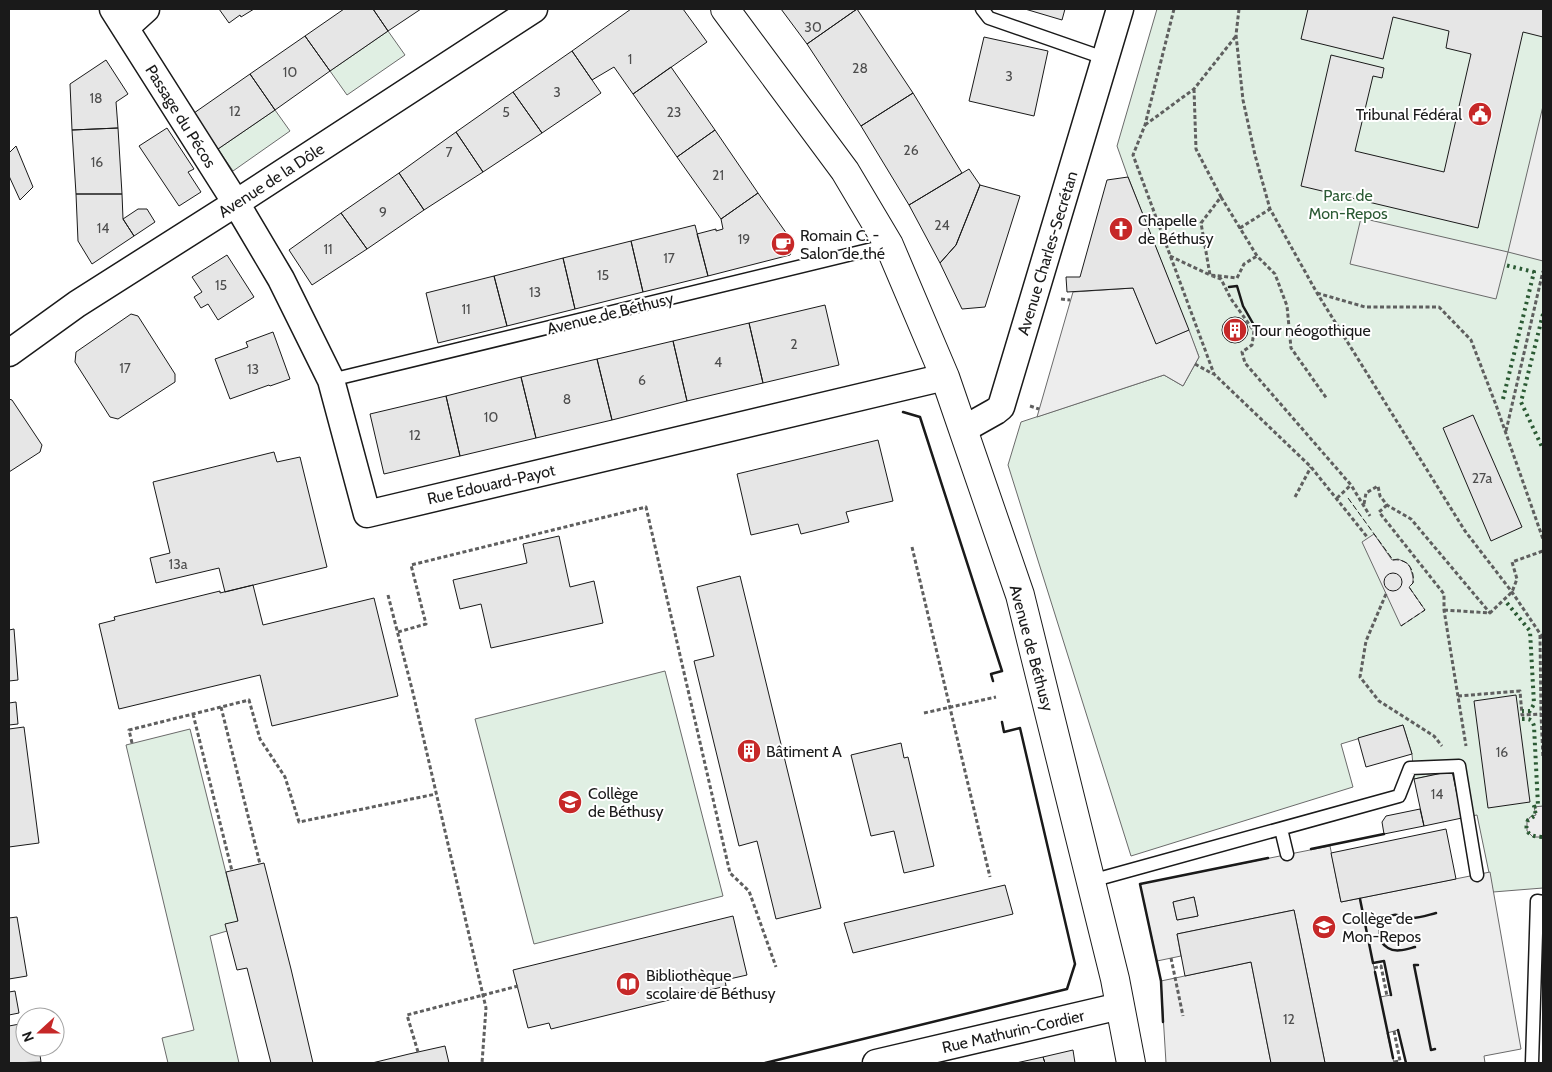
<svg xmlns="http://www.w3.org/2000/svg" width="1552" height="1072" font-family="Cabin,sans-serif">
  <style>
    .green { fill: #e0efe3; stroke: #6a6a6a }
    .parking { fill: #ededed; stroke: #6a6a6a; fill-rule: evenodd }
    .building { fill: #e6e6e6; stroke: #1a1a1a }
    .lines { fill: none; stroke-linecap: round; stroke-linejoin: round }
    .service-casing { stroke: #1a1a1a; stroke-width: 15 }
    .minor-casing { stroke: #1a1a1a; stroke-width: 29 }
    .tertiary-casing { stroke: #1a1a1a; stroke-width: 30 }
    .path { stroke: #5f5f5f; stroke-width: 3; stroke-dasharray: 4 2.5; stroke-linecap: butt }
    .service { stroke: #fff; stroke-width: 12 }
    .minor { stroke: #fff; stroke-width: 26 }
    .tertiary { stroke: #fff; stroke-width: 28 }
    .path-bridge { stroke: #5f5f5f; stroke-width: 3; stroke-dasharray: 4 2.5; stroke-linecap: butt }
    .hedge { stroke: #2b5a34; stroke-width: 4; stroke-dasharray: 2.5 4; stroke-linecap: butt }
    .fence { stroke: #1a1a1a; stroke-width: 1; stroke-dasharray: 6 2.5; stroke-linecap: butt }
    .wall { stroke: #1a1a1a; stroke-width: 2.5 }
    .labels { text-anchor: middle; stroke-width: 4; stroke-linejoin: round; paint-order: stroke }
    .number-label { font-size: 14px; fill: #4d4d4d }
    .poi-label { font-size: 16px; fill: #1a1a1a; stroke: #fff; text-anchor: start }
    .street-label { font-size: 16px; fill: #1a1a1a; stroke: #fff }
    .park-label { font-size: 16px; fill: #2b5a34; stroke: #fff }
  </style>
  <rect width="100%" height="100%" fill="#fff"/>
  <path class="green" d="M1157,9H1543V888L1493,892L1477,815L1462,818L1452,771L1414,779L1412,754L1403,725L1341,744L1353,787L1131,856L1008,465L1021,422L1164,375L1183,386L1199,357L1128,177L1117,146Z
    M388,31L405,55L347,95L330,71Z
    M275,110L290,131L233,171L218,149Z
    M665,671L723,896L534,944L475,719Z
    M190,729L238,921L227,931L210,936L239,1063H168L162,1038L194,1030L126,745Z"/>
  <path class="parking" d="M1543,106V261L1508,252L1496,299L1350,264L1361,218L1508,252Z
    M1133,288L1156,343L1189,330L1199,357L1183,386L1164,375L1037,417L1073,292Z
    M1374,534L1392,560L1398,559L1407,563L1410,567L1413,577V583L1409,587L1425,610L1401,626L1362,542Z
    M1543,806V837H1533L1527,831V822L1530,817L1536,815L1534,807Z
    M1330,846L1341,902L1490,872L1521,1049L1484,1056L1485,1063H1406L1398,1030L1387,1033L1394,1063H1325L1294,910L1177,934L1181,956L1157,961L1140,884ZM1194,897L1198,916L1177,920L1173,902ZM1384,961L1391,995L1380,997L1373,963Z
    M1251,962L1271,1063H1166L1161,981Z"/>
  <path class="building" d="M219,9H254L241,17L240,15L229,23Z
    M344,9H373L388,31L330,71L305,36Z
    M373,9H421L388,31Z
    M631,9H683L707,42L633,94L614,67L592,80L572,51Z
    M781,9H857L807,44Z
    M857,9L913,93L861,126L807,44Z
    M1025,9H1065L1062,20Z
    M1308,9H1543V37L1523,32L1478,228L1301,186L1331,55L1384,68L1382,78L1373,76L1355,151L1444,172L1471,54L1446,48L1449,31L1393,17L1383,59L1301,39Z
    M305,36L330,71L275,110L250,74Z
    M984,37L1048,51L1034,116L969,101Z
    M572,51L601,93L542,133L513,92Z
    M106,60L128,94L116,102L118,128L72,130L70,84Z
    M671,67L715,130L677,157L633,94Z
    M250,74L275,110L218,149L194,113Z
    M513,92L542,133L483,172L456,132Z
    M913,93L962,173L909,205L861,126Z
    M118,128L122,194H76L72,130Z
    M167,128L194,169L188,172L201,192L179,206L139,146Z
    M715,130L758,193L721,219L677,157Z
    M456,132L483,172L424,210L399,173Z
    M16,146L33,187L20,200L9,176V153Z
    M969,169L980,185L956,245L940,263L909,205Z
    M399,173L424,210L367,249L341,213Z
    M1128,177L1189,330L1156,344L1133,288L1067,292L1066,277H1080L1107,180Z
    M980,185L1020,196L985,307L962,309L940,263L956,245Z
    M758,193L794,244L790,255L708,276L697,234L716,229V231L723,229L721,219Z
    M76,194H122L123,219L134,236L92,264L78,241Z
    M138,209H147L155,222L134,236L123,219Z
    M341,213L367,249L312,285L289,250Z
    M695,225L708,276L643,292L631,241Z
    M631,241L643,292L575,309L563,258Z
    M227,255L254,297L218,320L208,304L201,308L194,297L202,292L192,277Z
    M563,258L575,309L507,326L494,276Z
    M494,276L507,326L438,343L426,293Z
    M825,305L839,365L763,383L749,323Z
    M131,314L138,316L175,374V382L118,419L110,417L75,362L76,352Z
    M1222 330a13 13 0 1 1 26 0a13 13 0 1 1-26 0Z
    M749,323L763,383L687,401L673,341Z
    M273,332L290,379L270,386L269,385L230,399L215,359L248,347L246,342Z
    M673,341L687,401L612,420L597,359Z
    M597,359L612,420L536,438L521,377Z
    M521,377L536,438L460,456L446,396Z
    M446,396L460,456L384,474L370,414Z
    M9,399L12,400L42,445L40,452L9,472Z
    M1473,415L1522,527L1491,541L1443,428Z
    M878,440L893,501L846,512L849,522L801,534L798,524L751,535L737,474Z
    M274,452L277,462L300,457L327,567L225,592L219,568L156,583L150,558L170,553L153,482Z
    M559,536L570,587L594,581L603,623L491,648L481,604L460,609L453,580L527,563L523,544Z
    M1384 582a9 9 0 1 1 18 0a9 9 0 1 1-18 0Z
    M740,576L821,908L776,919L757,841L739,846L694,661L714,656L697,587Z
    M253,585L263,625L374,598L398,696L272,726L260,675L119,709L99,624L115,620L114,617L220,591V593Z
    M14,629L18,680L9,681V630Z
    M1516,695L1530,802L1488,808L1474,701Z
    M16,702L18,724L9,725V703Z
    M1403,725L1412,754L1366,767L1358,738Z
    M24,727L39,843L9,847V729Z
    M901,743L904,758L908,757L934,866L904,873L894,831L871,836L851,755Z
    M1452,771L1462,818L1424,826L1414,779Z
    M1420,809L1424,826L1384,834L1382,822L1386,816Z
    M1446,829L1456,879L1341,902L1331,853Z
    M264,863L291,969L313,1063H271L247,968L237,970L225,924L238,921L226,872Z
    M1005,885L1013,914L853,953L844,923Z
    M1194,897L1198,916L1177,920L1173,902Z
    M1294,910L1325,1063H1271L1251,962L1185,976L1177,934Z
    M733,916L747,975L725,980L726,986L551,1029L549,1023L528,1028L513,970Z
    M17,917L27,976L9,979V918Z
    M15,991L19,1013L9,1015V992Z
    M25,1023V1047H43L39,1048L41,1062L9,1063V1026Z
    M445,1046L449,1063H372L409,1054Z
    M1073,1050L1075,1063H1045L1043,1057Z
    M1043,1057L1045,1063H1016Z"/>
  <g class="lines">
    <g class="service-casing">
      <path id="service" d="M982,9L989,18L1104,58
        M331,380L889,245
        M1281,829L1287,854
        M1091,881L1399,796L1410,768L1459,766L1477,875
        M1532,1063L1537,901L1543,902"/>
    </g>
    <g class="minor-casing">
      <path id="minor" d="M113,9L236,203L281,279L331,380L367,514L945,377
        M125,28L146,9
        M9,353L77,304L236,203L534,9
        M964,429L996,411L1001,407L1120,9
        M876,1063L1120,1006"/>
    </g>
    <g class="tertiary-casing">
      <path id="tertiary" d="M725,9L845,171L889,245L945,377L1020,595L1115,979L1131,1063"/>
    </g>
    <path class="path" d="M1174,9L1145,125L1133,155L1214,374L1311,467L1368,538
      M1239,9L1236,35L1243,100L1255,155L1270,209L1317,293L1465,531L1512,592L1543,638
      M1194,89L1196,149L1221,197L1201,223L1210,275L1221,279L1231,299L1254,331L1252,345L1242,352L1245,363L1351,485L1370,516
      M1145,125L1194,89L1236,36
      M1221,197L1257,256L1275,274L1287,306L1291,348L1327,399
      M1240,228L1270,209
      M1170,256L1210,275L1237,278L1244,264L1257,256
      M1317,293L1365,307H1439L1471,340L1496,405L1543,539
      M1061,299L1070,300
      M1195,364L1213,374
      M1030,406L1039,409
      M1506,431L1543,271
      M1295,497L1311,467
      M1337,498L1351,485
      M1364,504L1366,493L1378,486L1380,496L1387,505L1411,519L1490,613
      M1387,505L1379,512L1444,594V610L1466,746
      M912,547L990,877
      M1386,594L1366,641L1360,677L1379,701L1434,736L1442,746
      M388,595L413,693L486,1008L482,1063
      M1444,610L1490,613L1512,592L1517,579L1512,562L1543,551
      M398,632L426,624L411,565L646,507L730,873L749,891L776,967
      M1540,635L1541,714L1543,758
      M1458,696L1520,691L1522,715L1541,714
      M221,707L260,864
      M924,713L996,697
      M193,714L232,871
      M132,743L129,730L249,700L260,739L285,777L299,822L436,794
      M1171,958L1183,1016
      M1374,968L1381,966L1387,996
      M1394,1031L1400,1061L1394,1062"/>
    <use href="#service" class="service"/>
    <use href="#minor" class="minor"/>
    <use href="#tertiary" class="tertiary"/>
    <path class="path-bridge" d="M418,1052L407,1015L518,986"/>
    <path class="hedge" d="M1543,314L1521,402L1543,449
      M1503,399L1534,272L1505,265
      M1507,603L1530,631L1534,704L1530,711H1522
      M1522,719C1528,719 1532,718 1534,726L1538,806L1534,807L1536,815L1528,820C1523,833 1531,837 1543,837"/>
    <path class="fence" d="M1348,498L1393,560C1407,558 1415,569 1413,583L1409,587L1425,610L1401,626"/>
    <path class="wall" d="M1229,287L1237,286L1243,306L1255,327
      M903,412L920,417L1002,671L991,674L993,681
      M1311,849L1384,834
      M1360,899L1373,963L1384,961L1391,995
      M1415,947C1407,949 1396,953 1388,948C1377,942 1377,925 1386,918C1397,910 1403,919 1412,918C1420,918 1428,915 1436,913
      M1418,965H1414L1431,1050L1435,1049
      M1375,972L1393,1058
      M1163,1022L1161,981L1140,884L1268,858
      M1398,1030L1406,1063
      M765,1063L1067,989L1075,964L1020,728L1004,732L1002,722"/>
  </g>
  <defs>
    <g id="civic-disc" transform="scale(1.25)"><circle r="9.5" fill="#c62828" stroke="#fff"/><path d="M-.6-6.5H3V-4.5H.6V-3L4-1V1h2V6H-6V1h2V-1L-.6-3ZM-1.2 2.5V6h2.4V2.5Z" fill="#fff"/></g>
    <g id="church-disc" transform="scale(1.25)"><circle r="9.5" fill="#c62828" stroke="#fff"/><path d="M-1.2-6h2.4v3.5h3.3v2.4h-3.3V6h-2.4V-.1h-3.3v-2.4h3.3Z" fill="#fff"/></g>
    <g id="cafe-disc" transform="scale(1.25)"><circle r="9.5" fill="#c62828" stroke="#fff"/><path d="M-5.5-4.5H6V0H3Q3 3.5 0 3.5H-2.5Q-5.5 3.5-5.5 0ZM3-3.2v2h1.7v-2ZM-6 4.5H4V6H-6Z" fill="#fff"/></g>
    <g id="building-disc" transform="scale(1.25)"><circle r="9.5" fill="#c62828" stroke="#fff"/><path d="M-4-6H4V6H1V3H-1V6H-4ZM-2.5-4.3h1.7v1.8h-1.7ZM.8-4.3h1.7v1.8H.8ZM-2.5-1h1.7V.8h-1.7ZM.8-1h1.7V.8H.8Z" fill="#fff"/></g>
    <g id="school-disc" transform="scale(1.25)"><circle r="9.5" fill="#c62828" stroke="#fff"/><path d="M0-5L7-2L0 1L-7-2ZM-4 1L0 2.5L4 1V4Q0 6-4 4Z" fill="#fff"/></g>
    <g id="library-disc" transform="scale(1.25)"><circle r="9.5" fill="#c62828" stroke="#fff"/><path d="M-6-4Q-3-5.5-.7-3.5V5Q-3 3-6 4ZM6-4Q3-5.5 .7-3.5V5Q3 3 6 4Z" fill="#fff"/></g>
  </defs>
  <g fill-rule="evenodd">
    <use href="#civic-disc" x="1480" y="114"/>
    <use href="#church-disc" x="1121" y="229"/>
    <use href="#cafe-disc" x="783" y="244"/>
    <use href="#building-disc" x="1235" y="330"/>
    <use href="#building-disc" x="749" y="751"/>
    <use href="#school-disc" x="570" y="802"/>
    <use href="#school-disc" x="1324" y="927"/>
    <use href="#library-disc" x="628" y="984"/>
  </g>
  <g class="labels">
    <g class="number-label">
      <text x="813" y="32">30</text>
      <text x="630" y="64">1</text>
      <text x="860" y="73">28</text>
      <text x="290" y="77">10</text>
      <text x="1009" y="81">3</text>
      <text x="557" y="97">3</text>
      <text x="96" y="103">18</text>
      <text x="235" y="116">12</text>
      <text x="506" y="117">5</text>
      <text x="674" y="117">23</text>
      <text x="911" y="155">26</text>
      <text x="449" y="157">7</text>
      <text x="97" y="167">16</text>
      <text x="718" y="180">21</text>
      <text x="383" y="217">9</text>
      <text x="942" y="230">24</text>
      <text x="103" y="233">14</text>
      <text x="744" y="244">19</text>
      <text x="328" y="254">11</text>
      <text x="669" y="263">17</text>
      <text x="603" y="280">15</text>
      <text x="221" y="290">15</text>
      <text x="535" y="297">13</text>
      <text x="466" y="314">11</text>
      <text x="794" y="349">2</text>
      <text x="718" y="367">4</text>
      <text x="125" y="373">17</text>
      <text x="253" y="374">13</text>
      <text x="642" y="385">6</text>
      <text x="567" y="404">8</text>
      <text x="491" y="422">10</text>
      <text x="415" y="440">12</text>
      <text x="1482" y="483">27a</text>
      <text x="178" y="569">13a</text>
      <text x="1502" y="757">16</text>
      <text x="1437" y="799">14</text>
      <text x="1289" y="1024">12</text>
    </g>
    <g class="poi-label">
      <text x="1462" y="120" text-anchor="end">Tribunal Fédéral</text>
      <text x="1138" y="226">Chapelle<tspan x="1138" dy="18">de Béthusy</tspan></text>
      <text x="800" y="241">Romain C. -<tspan x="800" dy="18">Salon de thé</tspan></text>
      <text x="1252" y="336">Tour néogothique</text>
      <text x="766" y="757">Bâtiment A</text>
      <text x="588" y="799">Collège<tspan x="588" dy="18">de Béthusy</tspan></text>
      <text x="1342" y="924">Collège de<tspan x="1342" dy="18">Mon-Repos</tspan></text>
      <text x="646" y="981">Bibliothèque<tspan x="646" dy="18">scolaire de Béthusy</tspan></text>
    </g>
    <g class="street-label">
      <text transform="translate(181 116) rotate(58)" y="6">Passage du Pécos</text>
      <text transform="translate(271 180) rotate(-33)" y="6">Avenue de la Dôle</text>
      <text transform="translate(1047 253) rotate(-73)" y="6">Avenue Charles-Secrétan</text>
      <text transform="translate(610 313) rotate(-14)" y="6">Avenue de Béthusy</text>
      <text transform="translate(491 484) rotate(-13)" y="6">Rue Edouard-Payot</text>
      <text transform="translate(1032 648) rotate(75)" y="6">Avenue de Béthusy</text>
      <text transform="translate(1013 1031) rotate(-13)" y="6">Rue Mathurin-Cordier</text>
    </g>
    <g class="park-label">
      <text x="1348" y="201">Parc de<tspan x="1348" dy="18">Mon-Repos</tspan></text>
    </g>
  </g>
  <rect width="1552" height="1072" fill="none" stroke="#1a1a1a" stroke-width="20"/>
  <g transform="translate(40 1032) rotate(249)"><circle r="24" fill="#ffffff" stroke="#a3a3a3"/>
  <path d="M0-4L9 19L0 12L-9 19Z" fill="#c62828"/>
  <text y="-8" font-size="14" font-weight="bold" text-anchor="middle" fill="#1a1a1a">N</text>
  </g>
</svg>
